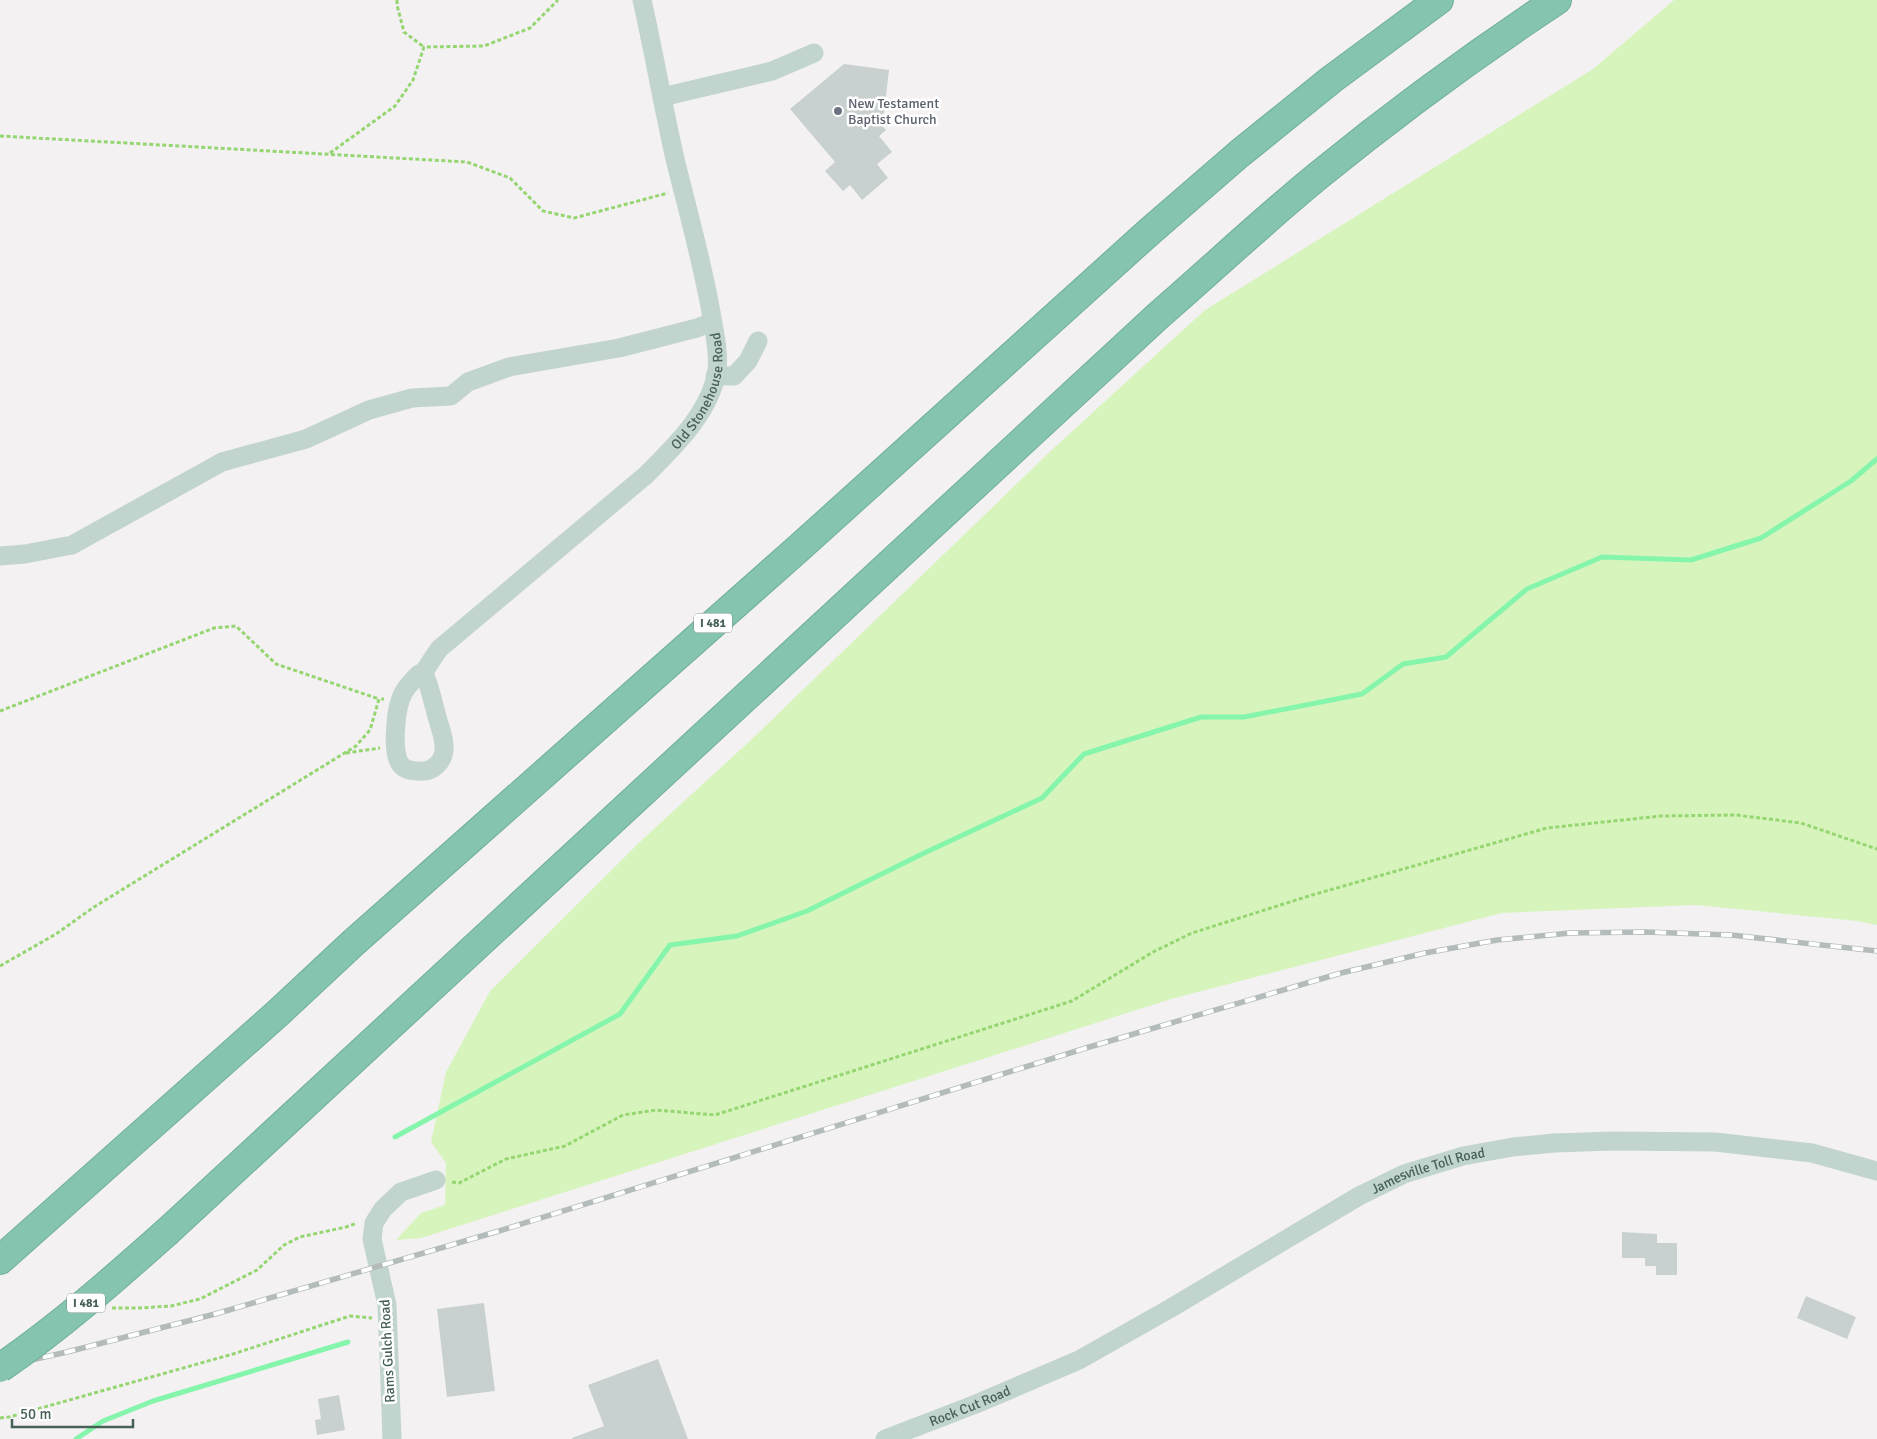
<svg xmlns="http://www.w3.org/2000/svg" width="1877" height="1439" font-family="Signika,sans-serif">
  <style>
    .green { fill: #d7f4bd }
    .lines { fill: none; stroke-linecap: round; stroke-linejoin: round }
    .stream { stroke: #86f5ac; stroke-width: 5 }
    .building { fill: #c8d1d0 }
    .highway-casing { stroke: #70b09a; stroke-width: 30 }
    .path { stroke: #95d671; stroke-width: 3; stroke-dasharray: 4 2.5; stroke-linecap: butt }
    .minor { stroke: #c1d4cd; stroke-width: 19 }
    .highway { stroke: #85c4ae; stroke-width: 28 }
    .rail-casing { stroke: #b3bcba; stroke-width: 5.5 }
    .rail { stroke: #fff; stroke-width: 4; stroke-dasharray: 11; stroke-linecap: butt }
    .highway-bridge-casing { stroke: #70b09a; stroke-width: 30; stroke-linecap: butt }
    .highway-bridge { stroke: #85c4ae; stroke-width: 28 }
    .worship-dot { fill: #6b7280; stroke: #fff; stroke-width: 2 }
    .labels { text-anchor: middle; stroke-width: 5; stroke-linejoin: round; paint-order: stroke }
    .shield { fill: #fff; stroke: #7e9089; stroke-width: 1 }
    .shield-label { font-size: 12px; font-weight: bold; fill: #476157 }
    .worship-label { font-size: 14px; fill: #5b616d; stroke: #fff; text-anchor: start }
    .street-label { font-size: 14px; fill: #476157; stroke: #fff }
  </style>
  <rect width="100%" height="100%" fill="#f4f1f3"/>
  <path class="green" d="M1674,0H1877V925L1857,921L1696,905L1502,913L1171,999L421,1238L396,1240L421,1213L445,1205L446,1163L431,1142L446,1072L490,991L644,838L753,738L1056,446L1205,310L1593,69Z"/>
  <g class="lines">
    <path class="stream" d="M395,1137L620,1014L670,945L737,936L807,911L920,855L1042,798L1084,754L1201,717H1244L1362,694L1403,664L1446,657L1527,589L1602,557L1691,560L1761,538L1851,481L1877,459
      M76,1439L103,1421L153,1401L348,1342"/>
  </g>
  <path class="building" d="M844,64L889,70L884,113L877,119L886,130L879,136L892,152L877,164L888,178L862,200L850,185L843,191L825,171L835,162L790,109Z
    M1622,1232L1657,1234V1243H1677V1275H1656V1266H1645V1258H1622Z
    M1806,1296L1856,1317L1847,1339L1797,1318Z
    M484,1303L495,1391L447,1397L437,1309Z
    M658,1359L688,1439H572V1438L604,1426L588,1385Z
    M339,1395L345,1430L317,1435L315,1420L321,1419L318,1399Z"/>
  <g class="lines">
    <g class="highway-casing">
      <path id="highway" d="M168,1231L1159,315C1212,269 1264,220 1319,175C1395,113 1474,55 1557,0
        M0,1260L278,1013L353,943L800,547L1149,232L1239,154L1332,79L1439,0"/>
    </g>
    <path class="path" d="M397,0V5L404,32L424,47
      M0,136L467,162L510,178L543,211L574,218L668,193
      M330,153L395,106L413,80L424,47L484,46L530,28L558,0
      M0,711L214,628L236,626L276,664L379,699
      M346,753L380,748
      M0,966L56,934L94,907L356,746L370,730L379,699H384
      M452,1182L459,1183L506,1159L565,1146L623,1115L656,1110L715,1115L1072,1001L1153,952L1192,933L1312,895L1547,828L1661,816L1736,815L1801,823L1877,849
      M112,1308H139L171,1306L200,1299L257,1270L284,1245L300,1237L346,1227L357,1223
      M0,1418L9,1417L233,1354L350,1316L372,1318"/>
    <g class="minor">
      <path d="M662,97L772,71L814,53"/>
      <path d="M715,376H734L748,361L758,341"/>
      <path d="M0,556L25,554L72,545L222,462L306,439L369,410L412,398L451,396L468,382L509,367L619,348L697,328L712,322"/>
      <path id="s1" d="M423,673L439,649L646,475C674,447 711,412 717,370C719,353 715,335 712,318C703,264 688,212 675,159C663,106 654,53 642,0"/>
      <path d="M423,673C428,678 435,711 438,720C440,728 444,737 444,746C445,761 433,773 418,771C412,771 405,770 401,765C391,754 396,711 401,698C404,689 412,681 419,674Z"/>
      <path d="M392,1439L387,1305L372,1239L374,1223L383,1209L401,1192L436,1180"/>
      <path id="s2" d="M885,1439L976,1404L1079,1360L1171,1308L1359,1196L1404,1174L1463,1156L1513,1147L1554,1143L1614,1141L1715,1142L1812,1153L1877,1171"/>
    </g>
    <use href="#highway" class="highway"/>
    <g class="rail-casing">
      <path id="rail" d="M0,1367L67,1352L215,1314L499,1231L1086,1048L1341,973L1425,953L1497,940L1570,933L1645,932L1731,935L1877,951"/>
    </g>
    <use href="#rail" class="rail"/>
    <g class="highway-bridge-casing">
      <path id="highway-bridge" d="M0,1368C60,1327 114,1279 168,1231"/>
    </g>
    <use href="#highway-bridge" class="highway-bridge"/>
  </g>
  <circle class="worship-dot" cx="838" cy="111" r="5"/>
  <g class="labels">
    <g class="shield">
      <rect x="694" y="613.5" width="38" height="19" rx="4"/>
      <rect x="67" y="1293.5" width="38" height="19" rx="4"/>
    </g>
    <g class="shield-label">
      <text x="713" y="627">I 481</text>
      <text x="86" y="1307">I 481</text>
    </g>
    <g class="worship-label">
      <text x="848" y="108">New Testament<tspan x="848" dy="16">Baptist Church</tspan></text>
    </g>
    <g class="street-label">
      <text dy="5" stroke="none"><textPath href="#s1" startOffset="402">Old Stonehouse Road</textPath></text>
      <text dy="5" stroke="none"><textPath href="#s2" startOffset="608">Jamesville Toll Road</textPath></text>
      <text transform="translate(387 1351) rotate(-93)" y="5">Rams Gulch Road</text>
      <text dy="5" stroke="none"><textPath href="#s2" startOffset="91">Rock Cut Road</textPath></text>
    </g>
  </g>
  <path d="M12 1419v8h121v-8" fill="none" stroke="#476157" stroke-width="2.5"/>
  <text x="20" y="1419" font-size="15" fill="#476157" stroke="#ffffff" stroke-width="4" paint-order="stroke">50 m</text>
</svg>
